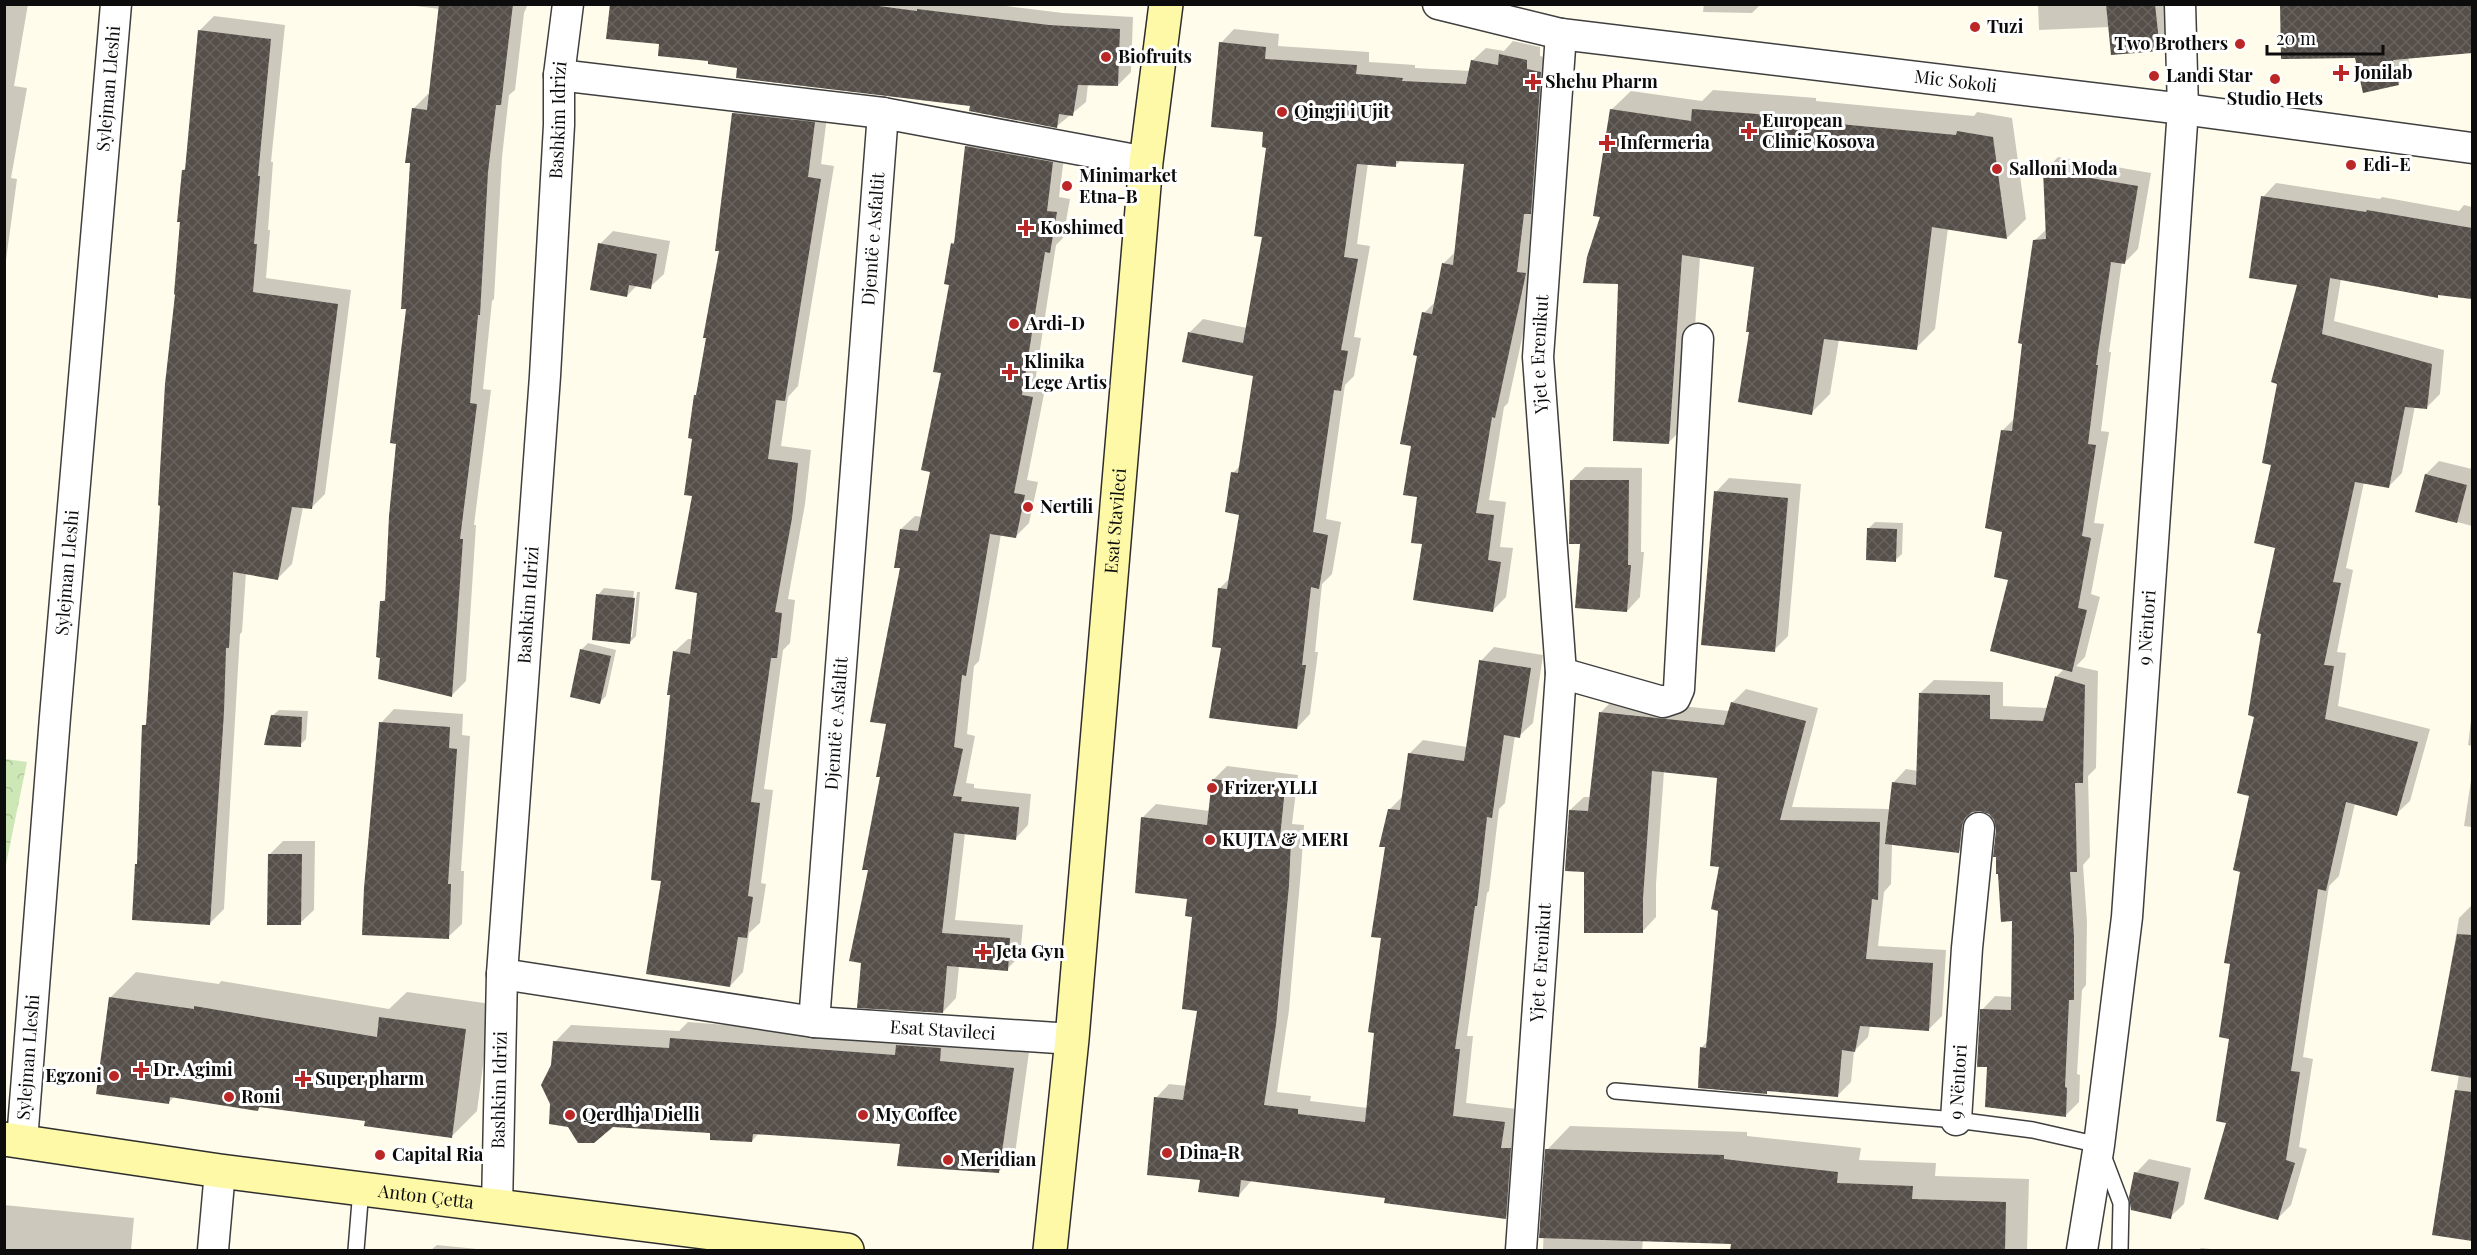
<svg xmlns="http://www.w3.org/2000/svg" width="2477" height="1255" font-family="'Playfair Display',serif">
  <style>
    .park { fill: url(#park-crowns) }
    .shadow { fill: #0003 }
    .building { fill: url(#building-cross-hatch) }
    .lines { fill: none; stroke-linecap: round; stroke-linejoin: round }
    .lane-casing { stroke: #3f3f3f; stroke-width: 18 }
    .street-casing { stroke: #3f3f3f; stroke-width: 33 }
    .secondary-casing { stroke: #2e2e2e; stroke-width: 36 }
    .lane { stroke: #fff; stroke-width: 15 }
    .street { stroke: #fff; stroke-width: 30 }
    .secondary { stroke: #fef9a7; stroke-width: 33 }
    .poi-dot { fill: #bb2726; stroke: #fff; stroke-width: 2 }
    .labels { text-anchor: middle; stroke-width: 6; stroke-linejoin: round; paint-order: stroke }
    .poi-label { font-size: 18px; font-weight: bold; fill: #0c0c0c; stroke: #fff; text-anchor: start }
    .street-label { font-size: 18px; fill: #0c0c0c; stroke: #fff }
  </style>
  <defs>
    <pattern id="park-crowns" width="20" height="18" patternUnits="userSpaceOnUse" patternTransform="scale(1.5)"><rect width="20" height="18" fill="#cde8b6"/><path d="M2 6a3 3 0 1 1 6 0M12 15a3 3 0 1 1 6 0" fill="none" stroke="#afc69b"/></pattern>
    <pattern id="building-cross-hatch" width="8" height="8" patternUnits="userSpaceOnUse" patternTransform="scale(1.5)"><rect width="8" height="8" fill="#554e49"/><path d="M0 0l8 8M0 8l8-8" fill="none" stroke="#68635f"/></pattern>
  </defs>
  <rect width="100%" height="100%" fill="#fffcec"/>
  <path class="park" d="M5,759L27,762L5,869L4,759Z"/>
  <path class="shadow" d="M4,4H28L14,86L27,88L11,178L17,179L4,275Z
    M399,4H528L524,13L515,90L509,95L502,157L494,299L492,301L483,389L491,390L474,525H476L466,681L452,695L382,602L387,597L408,308L414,108L428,94H430L440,9Z
    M611,4H990L1063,13L1133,17L1131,72L1118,85L1088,84L1086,102L1057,126L971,104L739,67L710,60L661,43Z
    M1704,4H1761L1752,13L1703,12Z
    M2038,4H2169L2173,36L2159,49L2110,27L2039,30Z
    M2282,4H2472V51L2408,57L2411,71L2398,84Z
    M214,16L285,25L271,162H273L268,230H270L266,278L351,290L325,494L311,508L303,507L292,564L278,578L246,572L242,632L240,634L224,909L210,923L139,862L144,726L148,721L183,170L187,167L200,30Z
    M1234,29L1279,34L1278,46L1369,52V62L1415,65V68L1470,71L1472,61L1486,48L1504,51L1513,41L1540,47V56L1554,59L1529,259L1539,260L1508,403L1504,407L1489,500L1506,502L1500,547L1513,548L1506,597L1493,610L1423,543L1412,445L1424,313L1436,301L1443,264L1456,251L1466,162L1401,160L1395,166L1368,163L1357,244L1370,246L1354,337L1361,338L1354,376L1345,385L1326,519L1341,522L1332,574L1322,584L1315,652H1318L1310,714L1297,728L1223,647L1219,589L1230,578L1241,513L1233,473L1241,465L1255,375L1190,332L1203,319L1247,328L1264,236L1268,146L1265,130L1221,43Z
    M1713,90L1816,98V101L1974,116L1977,112L2012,118L2026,219L2007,238L1948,228L1935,329L1916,348L1839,339L1830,394L1811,413L1755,266L1700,257L1688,423L1668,443L1620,283L1602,215L1611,110L1631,91L1702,101Z
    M747,100L828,109L821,164L834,166L798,386L788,397L781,446L811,450L805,504L788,599L795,600L790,643L783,650L764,789L773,790L761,883L766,884L760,923L749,933L743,972L730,986L663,880L674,652L688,639H693L699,592L694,495L695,396L698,392L720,250L733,113Z
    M980,133L1065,149L1059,197L1070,199L1063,238L1056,245L1035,382L1046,384L1027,480L1038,482L1029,523L1016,536L1001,534L979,661L974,666L967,734L975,736L966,783L974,784V788L1031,794L1028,825L1015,839L965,833L955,920L1023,925L1020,956L1007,969L959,966L956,998L943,1012L863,961L870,869L887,723L901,567V529L915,516L923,517L932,471L943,372L952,244L956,240L966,147Z
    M2058,157L2151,173L2138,249L2124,263L2122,262L2109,352H2111L2101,431L2109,432L2094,523L2104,524L2091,594L2100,597L2085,657L2076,666L2098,671L2096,768L2088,776L2090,857L2083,865L2087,922L2086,985L2082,990L2077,1074L2080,1075L2079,1102L2066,1115L1989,1066L1982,1010L1995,996L2012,997L2013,919L1996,821L1990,813L1977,810L1972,838L1959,851L1892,844L1891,884L1884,892L1878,946L1946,950L1942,1016L1929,1029L1870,1026L1868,1037L1854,1051L1851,1082L1838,1095L1769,1089L1766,1093L1701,1048L1708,1041L1720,910L1719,776L1664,771L1656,884V917L1643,931L1586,871L1570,810L1584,797H1591L1600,713L1614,699L1729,711L1732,703L1746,689L1818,708L1792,807L1890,809L1893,783L1906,769L1918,771L1920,693L1934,680L2003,682V706L2048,708L2056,677L2064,669L2010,579L2004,530L2003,430L2015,418L2034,241L2047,229L2045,171Z
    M2276,183L2380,199L2382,197L2459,211L2464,205L2472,207V297L2440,293L2437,296L2341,279L2334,321L2444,350L2440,394L2427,407L2415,406L2402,473L2388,487L2364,482L2346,568L2353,570L2337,652L2346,653L2338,706L2430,729L2410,801L2396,814L2355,803L2339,876L2329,886L2303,1057L2313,1059L2299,1147L2307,1149L2291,1205L2278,1218L2228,1122L2232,963L2251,795L2256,715L2276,547L2273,464L2299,284L2263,197Z
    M613,231L670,241L664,274L650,287L637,285L627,296L600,244Z
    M2439,461L2472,469V526L2417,511L2426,474Z
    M1585,467L1642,468L1641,552H1644L1640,597L1627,611L1582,543L1571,481Z
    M1729,478L1801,484L1788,636L1774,650L1716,492Z
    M1875,522L1903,523L1902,554L1895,560L1869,528Z
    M604,588L634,591L629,637H632L637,592H640L636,636L630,642L598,595Z
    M588,643L616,650L606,696L600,702L572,696L582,649Z
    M1494,647L1543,655L1533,723L1519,736L1515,735L1505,803L1499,809L1489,891L1487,893L1467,1036H1473L1466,1103L1517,1109L1514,1135L1523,1136L1519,1204L1505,1217L1386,1197L1252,1180L1238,1196L1201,1179L1156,1098L1169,1084L1187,1086L1199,1010L1194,916L1189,898L1143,817L1156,804L1210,811L1214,779L1227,766L1298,775L1292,824L1304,825L1301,870L1289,1010L1277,1092L1311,1096L1310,1101L1368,1108L1383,937L1389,810L1404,795L1409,754L1423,740L1467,747L1481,661Z
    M394,709L463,714L462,735L470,736L461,871H464L462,924L448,937L381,723Z
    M279,710L308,711L306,739L300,745L272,716Z
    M2472,712V746L2468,745Z
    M2472,774V827L2464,826Z
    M283,841H315L314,910L300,923L270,854Z
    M2472,896V1240L2434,1234L2459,1074L2433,1069L2459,918L2471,906Z
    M136,972L219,984L221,981L389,1009L407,992L491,1004L477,1111L451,1137L367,1120L261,1106L258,1109L175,1096L169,1102L110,998Z
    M688,1022L904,1039L1029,1052L1015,1154L999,1171L901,1142L759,1133L752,1141L712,1131L552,1065L555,1042L571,1025L679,1031Z
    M1570,1126L1747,1132V1136L1861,1148L1859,1160L1936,1163L1935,1176L2029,1179L2027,1250H1740L1733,1242L1643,1240L1642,1250H1543L1547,1150Z
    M2149,1159L2191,1168L2184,1204L2170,1217L2136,1173Z
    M4,1205L134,1218L131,1250H4Z
    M437,1245L487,1250H431Z
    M2201,1248L2220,1250H2199Z"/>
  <path class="building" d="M439,4H513L501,105H496L488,172L480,315H478L470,403L477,404L460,539H463L452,697L378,679L380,658L376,657L380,601H385L389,516L396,444L390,443L406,309H401L410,163H405L412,108L427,110Z
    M610,4H863L917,11V9L1049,25L1120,29L1118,86L1078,85L1073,116L1059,114L1057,128L969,111L970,106L736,78L737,68L708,64V61L658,56L659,44L606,39Z
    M2106,4H2155L2160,51L2111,55Z
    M2280,4H2472V53L2393,60L2399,85L2363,93L2355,58L2281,59Z
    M198,30L271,39L258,176H260L254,244H257L253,292L338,304L312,509L292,507L278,580L233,572L229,648H226L224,712L210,925L132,920L135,864H137L142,725H146L160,506L158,505L165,384L175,295L174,294L180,222H177L182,170H185Z
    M1219,42L1266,47L1265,59L1357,65L1356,74L1403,78L1402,81L1466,84L1471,60L1498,65L1499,54L1527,60V69L1541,72L1531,214H1524L1517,272L1526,273L1495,418L1492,417L1476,513L1494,515L1488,560L1501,562L1493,612L1413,600L1422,544L1411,543L1417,497L1403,495L1411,446L1400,444L1417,356L1413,355L1422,312L1432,314L1442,263L1453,265L1464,164L1396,161V167L1357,164L1344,257L1358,259L1341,350L1348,351L1341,391L1334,390L1313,532L1328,535L1319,589L1311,587L1302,665H1306L1297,729L1209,718L1221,648L1212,647L1218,588L1227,589L1239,515L1225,512L1231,472L1238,473L1253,376L1182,362L1188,332L1243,343L1262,237L1254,236L1266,148L1262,147L1263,132L1211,127Z
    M1610,109L1691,121L1692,109L1798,117L1797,120L1956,135L1957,131L1993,137L2007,239L1932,227L1917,350L1824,339L1812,415L1738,402L1749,332H1746L1754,267L1682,255L1669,444L1613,441L1618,284L1583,283L1587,257L1600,217L1593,216Z
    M732,113L815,122L808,177L821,179L785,401L776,400L768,459L798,463L792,518L775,612L782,613L777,658H771L751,802L760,803L748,896L753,897L747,938L738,937L730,987L646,974L661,881L651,880L670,695H667L673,651L690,654L697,593L675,589L692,496L684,495L692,439L688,438L694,395H696L706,338H703L719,251H715Z
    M965,146L1053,162L1047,211L1057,212L1050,253L1045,252L1022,395L1033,397L1014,493L1025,495L1016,538L990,534L966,676L962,675L954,747L963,749L953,796L962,797L961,801L1019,807L1016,840L954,833L942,933L1010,938L1008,971L947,966L943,1013L857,1008L861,963L849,961L868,870H862L880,777H876L886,724L870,722L900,568H894L900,529L918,531L930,472L921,470L941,373L933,372L949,285L944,284L951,243L954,244Z
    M2043,170L2138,186L2125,264L2111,262L2096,365H2098L2088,444L2096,445L2082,536L2091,538L2078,608L2087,610L2072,672L1990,651L2008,580L1994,577L2002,532L1985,528L2001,430L2012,431L2022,344L2018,343L2033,240L2046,239Z
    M2261,196L2366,212L2367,210L2472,228V299L2438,295V298L2330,278L2322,334L2432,364L2427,409L2405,407L2389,488L2355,482L2333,582L2341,583L2324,665L2334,666L2325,719L2418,742L2397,816L2346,802L2326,891L2318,889L2291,1071L2300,1072L2286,1160L2295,1163L2278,1220L2204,1199L2226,1123L2216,1121L2229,1039L2219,1037L2230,964L2224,963L2240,872L2233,870L2249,796L2237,793L2254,717L2248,715L2261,634L2257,633L2275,548L2254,543L2271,465L2262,463L2277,384L2271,382L2297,285L2249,278Z
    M598,243L657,254L651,289L629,285L627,297L590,290Z
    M2425,474L2467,485L2457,523L2415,512Z
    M1570,480H1629L1628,565H1631L1627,612L1575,608L1580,544H1569Z
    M1714,491L1788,498L1775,652L1701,645Z
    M1867,528L1897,529L1896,562L1866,560Z
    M596,594L635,598L630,644L592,640Z
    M580,649L611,656L600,704L570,697Z
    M1479,660L1531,668L1520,738L1504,735L1492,818L1487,817L1477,906H1475L1455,1049H1460L1453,1116L1505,1122L1501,1148H1511L1506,1219L1384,1203L1385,1198L1241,1180L1239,1197L1198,1192L1200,1180L1147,1175L1154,1097L1183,1100L1197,1011L1182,1009L1192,917L1185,916L1187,899L1135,893L1141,817L1207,825L1212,779L1285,788L1280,837L1291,838L1289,885L1276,1025L1264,1105L1298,1109V1114L1365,1122L1374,1033L1368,1032L1381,938L1371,937L1385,847H1379L1388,809L1400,810L1408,753L1464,761Z
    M2055,676L2085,685L2083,783H2075L2077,872H2070L2074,937V1000H2069L2065,1087L2067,1088L2066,1117L1985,1107L1987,1067H1977L1980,1009L2011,1010L2012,921L2001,922L1998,874H1996V857H1993L1996,830L1994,820L1989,814L1980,811L1972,812L1965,818L1962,826L1959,853L1885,844L1892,782L1916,785L1919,693L1990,695V719L2043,721Z
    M1731,702L1806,721L1780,820L1880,822L1878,900L1872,899L1866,959L1933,963L1929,1031L1860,1026L1855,1052L1842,1050L1838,1097L1767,1091V1094L1698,1088L1700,1047L1706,1048L1718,911L1711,909L1719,867L1710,866L1717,778L1652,771L1643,898V933H1584V872L1565,871L1569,810L1588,811L1599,712L1724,725Z
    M271,715L302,717L301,747L264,745Z
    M379,722L450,727L449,748L457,749L448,884H451L449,939L362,935L364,888Z
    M268,854H302L301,925H267Z
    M2457,934L2472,935V1078L2431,1071Z
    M109,997L194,1009V1006L377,1037L379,1017L466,1029L452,1138L364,1126L365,1121L259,1107L258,1111L170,1097L169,1104L96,1094Z
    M670,1038L895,1055L896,1045L941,1048L940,1061L1014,1068L999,1173L897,1166L900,1144L753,1134L752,1142L710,1140V1133L613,1127L594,1143H578L568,1127L549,1124L550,1104L541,1085L551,1065L553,1041L669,1048Z
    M2455,1090L2472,1092V1241L2432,1235Z
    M1545,1149L1724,1155V1159L1838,1172L1837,1183L1913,1186L1912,1199L2006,1202L2005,1251H1730L1731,1244L1539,1238Z
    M2134,1172L2179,1182L2171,1219L2131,1210L2129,1197Z"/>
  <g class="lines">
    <g class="lane-casing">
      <path id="lane" d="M1615,1091L1956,1120L2033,1130L2099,1145L2121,1203L2120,1250
        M356,1250L361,1189"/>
    </g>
    <g class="street-casing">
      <g id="street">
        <path id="s1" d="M1438,4L1561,34L2183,109L2472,148"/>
        <path d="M559,75L883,113L1146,162"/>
        <path d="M1561,673L1663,702L1675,698L1679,689L1698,339"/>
        <path id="s2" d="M502,974L814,1022L883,113"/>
        <path id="s3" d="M814,1022L1072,1039"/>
        <path id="s4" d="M1956,1120L1967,948L1979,828"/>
        <path id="s5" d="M22,1141L55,717L116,4"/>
        <path id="s6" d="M497,1207L502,974L545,376L559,125V75L568,4"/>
        <path d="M213,1250L220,1171"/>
        <path id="s7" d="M1521,1250L1561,673L1538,357L1561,34"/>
        <path id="s8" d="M2082,1250L2099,1145L2127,917L2183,109L2180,4"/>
      </g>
    </g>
    <g class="secondary-casing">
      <g id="secondary">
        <path id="s9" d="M4,1139L220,1171L847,1250"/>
        <path id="s10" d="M1050,1250L1072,1039L1146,162L1166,4"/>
      </g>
    </g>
    <use href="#lane" class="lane"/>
    <use href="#street" class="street"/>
    <use href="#secondary" class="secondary"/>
  </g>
  <g class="poi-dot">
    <circle cx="1975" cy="27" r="6"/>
    <circle cx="2240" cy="44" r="6"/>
    <circle cx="1106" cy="57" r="6"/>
    <path d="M2338 64h6v6h6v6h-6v6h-6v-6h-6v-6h6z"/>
    <circle cx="2154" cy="76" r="6"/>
    <circle cx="2275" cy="79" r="6"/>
    <path d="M1530 73h6v6h6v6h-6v6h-6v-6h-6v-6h6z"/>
    <circle cx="1282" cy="112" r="6"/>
    <path d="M1746 122h6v6h6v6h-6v6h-6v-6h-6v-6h6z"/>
    <path d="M1604 134h6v6h6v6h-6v6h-6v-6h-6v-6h6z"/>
    <circle cx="2351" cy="165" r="6"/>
    <circle cx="1997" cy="169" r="6"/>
    <circle cx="1067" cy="186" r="6"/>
    <path d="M1023 219h6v6h6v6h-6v6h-6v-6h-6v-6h6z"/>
    <circle cx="1014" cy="324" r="6"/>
    <path d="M1007 363h6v6h6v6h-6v6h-6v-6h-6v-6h6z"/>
    <circle cx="1028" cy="507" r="6"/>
    <circle cx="1212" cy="788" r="6"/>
    <circle cx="1210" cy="840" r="6"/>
    <path d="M980 943h6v6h6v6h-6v6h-6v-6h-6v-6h6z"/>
    <path d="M138 1061h6v6h6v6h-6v6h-6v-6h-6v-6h6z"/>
    <circle cx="114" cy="1076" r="6"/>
    <path d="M300 1070h6v6h6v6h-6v6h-6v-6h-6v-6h6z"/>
    <circle cx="229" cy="1097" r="6"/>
    <circle cx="570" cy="1115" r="6"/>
    <circle cx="863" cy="1115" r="6"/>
    <circle cx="1167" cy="1153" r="6"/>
    <circle cx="380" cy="1155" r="6"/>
    <circle cx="948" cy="1160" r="6"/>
  </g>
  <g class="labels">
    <g class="poi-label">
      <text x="1987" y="33">Tuzi</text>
      <text x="2228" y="50" text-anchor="end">Two Brothers</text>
      <text x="1118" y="63">Biofruits</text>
      <text x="2354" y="79">Jonilab</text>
      <text x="2166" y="82">Landi Star</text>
      <text x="1545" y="88">Shehu Pharm</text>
      <text x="2275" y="105" text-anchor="middle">Studio Hets</text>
      <text x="1294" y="118">Qingji i Ujit</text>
      <text x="1762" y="127">European<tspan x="1762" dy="21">Clinic Kosova</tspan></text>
      <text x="1620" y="149">Infermeria</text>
      <text x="2363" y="171">Edi-E</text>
      <text x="2009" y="175">Salloni Moda</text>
      <text x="1079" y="182">Minimarket<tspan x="1079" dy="21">Etna-B</tspan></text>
      <text x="1040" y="234">Koshimed</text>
      <text x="1026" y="330">Ardi-D</text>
      <text x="1024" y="368">Klinika<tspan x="1024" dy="21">Lege Artis</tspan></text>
      <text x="1040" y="513">Nertili</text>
      <text x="1224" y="794">Frizer YLLI</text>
      <text x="1222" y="846">KUJTA &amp; MERI</text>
      <text x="996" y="958">Jeta Gyn</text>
      <text x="153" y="1076">Dr. Agimi</text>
      <text x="102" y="1082" text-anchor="end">Egzoni</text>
      <text x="315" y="1085">Super pharm</text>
      <text x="241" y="1103">Roni</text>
      <text x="582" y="1121">Qerdhja Dielli</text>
      <text x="875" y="1121">My Coffee</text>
      <text x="1179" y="1159">Dina-R</text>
      <text x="392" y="1161">Capital Ria</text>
      <text x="960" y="1166">Meridian</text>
    </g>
    <g class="street-label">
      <text dy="6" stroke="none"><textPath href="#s1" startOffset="524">Mic Sokoli</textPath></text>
      <text dy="6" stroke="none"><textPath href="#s5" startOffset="1056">Sylejman Lleshi</textPath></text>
      <text dy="6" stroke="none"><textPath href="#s6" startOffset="1089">Bashkim Idrizi</textPath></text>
      <text dy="6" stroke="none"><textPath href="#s2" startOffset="1101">Djemtë e Asfaltit</textPath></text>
      <text dy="6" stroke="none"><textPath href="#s7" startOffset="898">Yjet e Erenikut</textPath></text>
      <text dy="6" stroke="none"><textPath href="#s10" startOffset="732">Esat Stavileci</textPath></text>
      <text dy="6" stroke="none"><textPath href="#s5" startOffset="570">Sylejman Lleshi</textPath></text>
      <text dy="6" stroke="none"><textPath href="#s6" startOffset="603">Bashkim Idrizi</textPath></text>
      <text dy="6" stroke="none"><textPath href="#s8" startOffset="626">9 Nëntori</textPath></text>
      <text dy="6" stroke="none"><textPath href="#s2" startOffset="615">Djemtë e Asfaltit</textPath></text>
      <text dy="6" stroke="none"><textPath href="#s7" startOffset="288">Yjet e Erenikut</textPath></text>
      <text dy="6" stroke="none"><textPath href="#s3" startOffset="129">Esat Stavileci</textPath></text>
      <text dy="6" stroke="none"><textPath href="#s5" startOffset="84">Sylejman Lleshi</textPath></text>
      <text dy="6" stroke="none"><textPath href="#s4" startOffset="38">9 Nëntori</textPath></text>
      <text dy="6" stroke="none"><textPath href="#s6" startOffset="117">Bashkim Idrizi</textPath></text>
      <text dy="6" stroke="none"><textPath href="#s9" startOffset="426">Anton Çetta</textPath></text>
    </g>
  </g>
  <rect width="2477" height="1255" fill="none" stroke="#0c0c0c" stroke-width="12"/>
  <path d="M2267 45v9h116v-9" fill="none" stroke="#0c0c0c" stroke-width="3"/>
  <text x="2276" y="45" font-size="18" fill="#0c0c0c" stroke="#ffffff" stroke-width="4.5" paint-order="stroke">20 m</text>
</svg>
